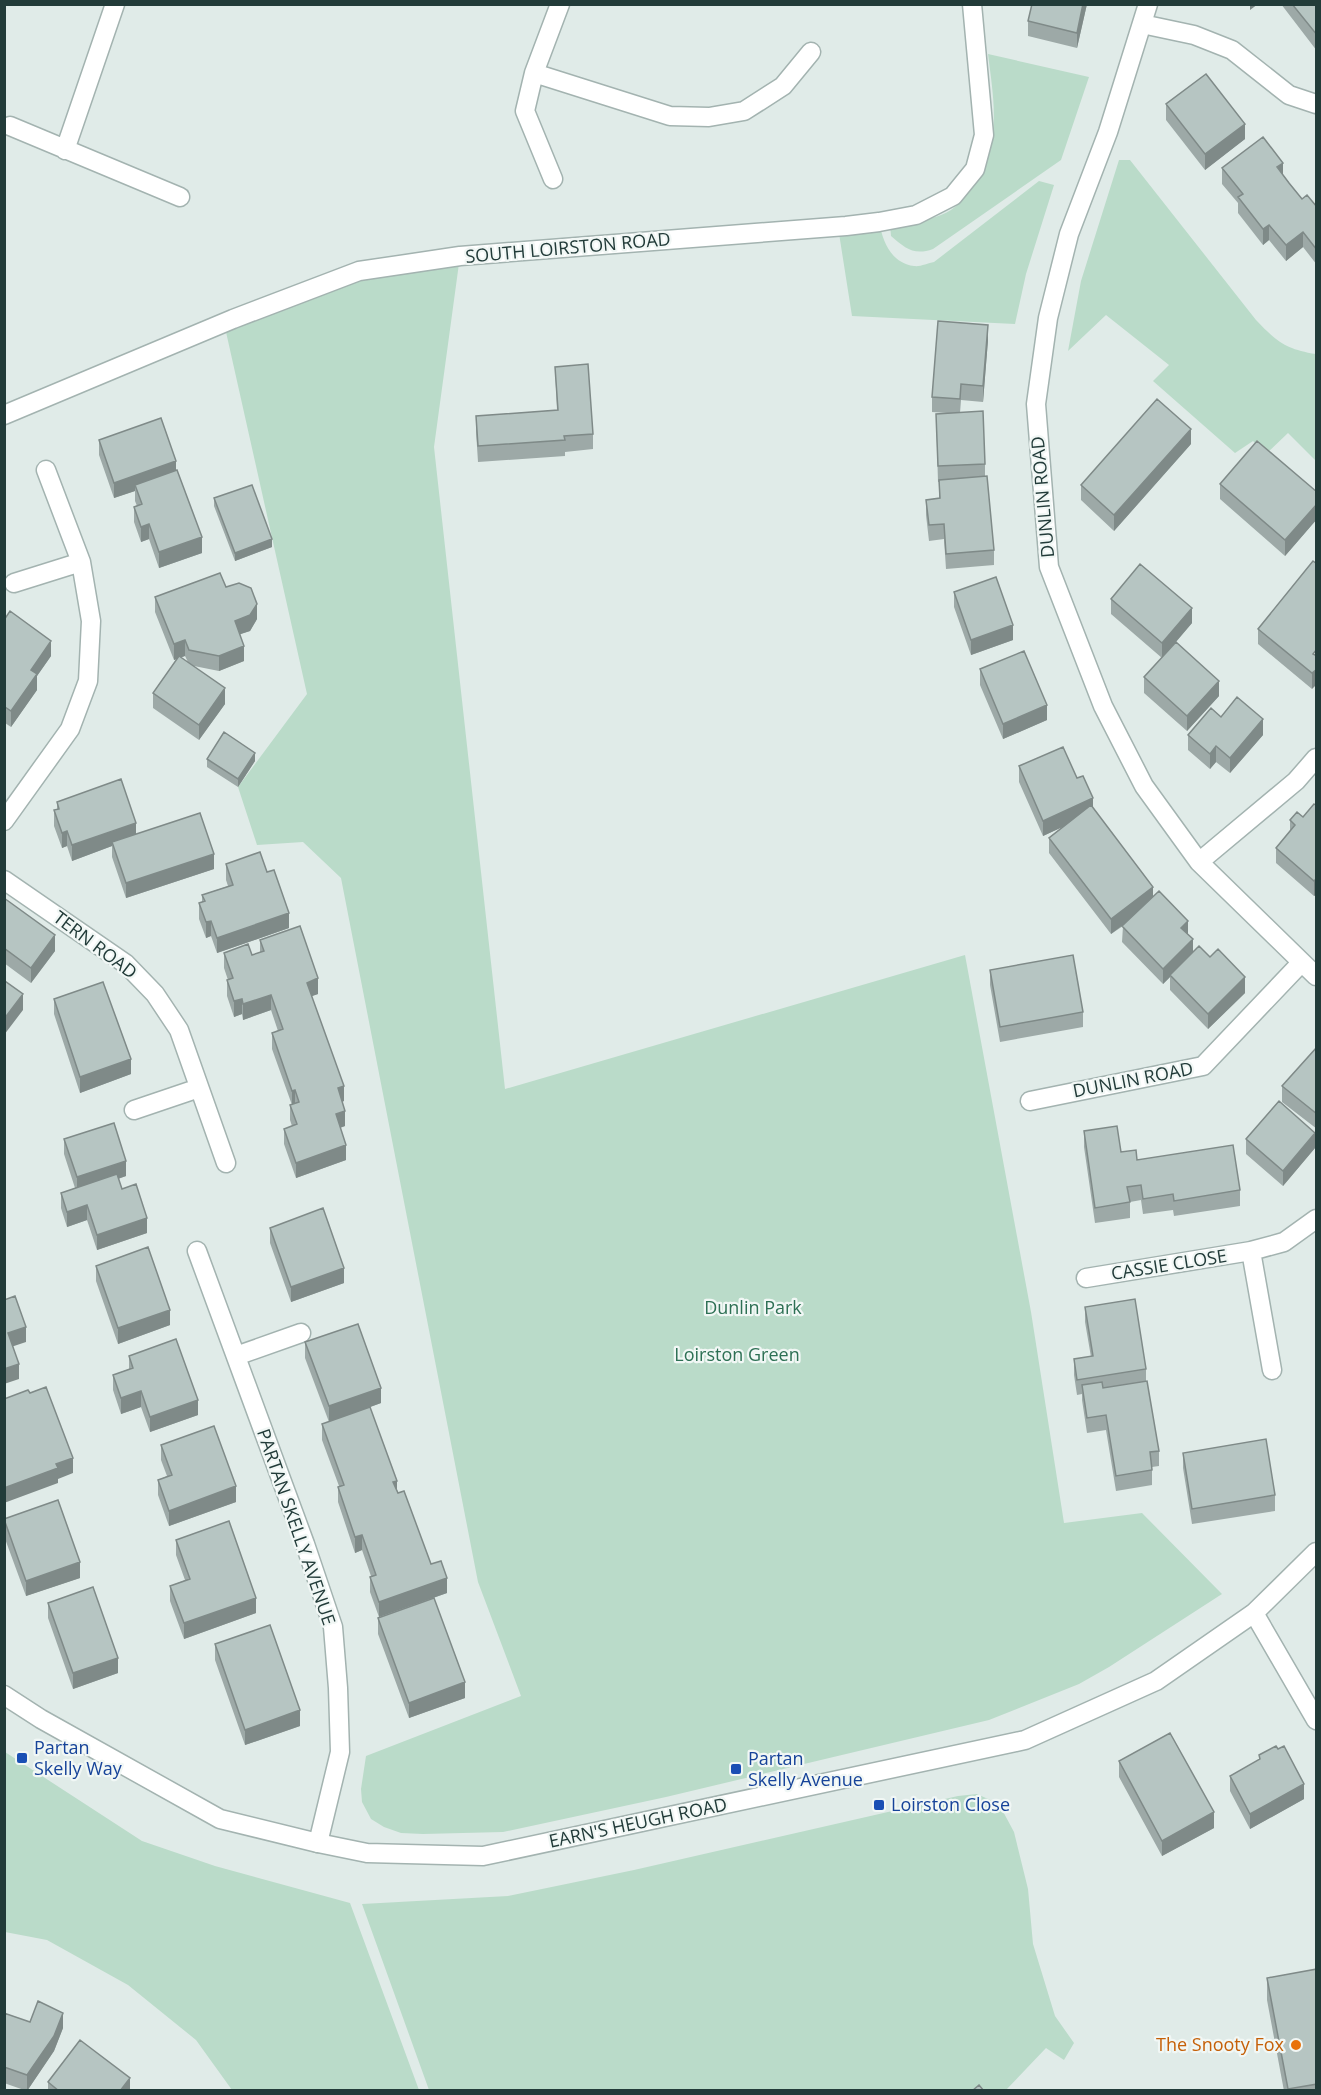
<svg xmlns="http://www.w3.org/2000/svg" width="1321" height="2095" font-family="'Open Sans',sans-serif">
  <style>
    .green { fill: #badbc9 }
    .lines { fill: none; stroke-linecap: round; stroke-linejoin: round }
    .minor-casing { stroke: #a3b3b0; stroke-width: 21 }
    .tertiary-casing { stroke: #a3b3b0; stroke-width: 21 }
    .minor { stroke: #fff; stroke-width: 18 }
    .tertiary { stroke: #fff; stroke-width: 18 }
    .wall { fill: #9da9a7; fill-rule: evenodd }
    .shaded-wall { fill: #7f8a88 }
    .building { fill: #b6c5c2; stroke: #7f8a88; stroke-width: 1.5 }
    .transit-dot { fill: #1a4fb4; stroke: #f1f7f5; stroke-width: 2 }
    .food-dot { fill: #e8710a; stroke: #f1f7f5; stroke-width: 2 }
    .labels { text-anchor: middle; stroke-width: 4.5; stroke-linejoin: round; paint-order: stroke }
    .street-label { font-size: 18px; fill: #223b39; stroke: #f1f7f5 }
    .park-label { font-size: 18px; fill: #2d7054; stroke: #f1f7f5 }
    .transit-label { font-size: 18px; fill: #164399; stroke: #f1f7f5; text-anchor: start }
    .food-label { font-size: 18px; fill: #c56008; stroke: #f1f7f5; text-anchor: end }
  </style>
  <rect width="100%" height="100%" fill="#e0ebe8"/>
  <path class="green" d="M988,54L1089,77L1061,160L933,249C914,256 905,248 891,236L890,224C905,221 927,221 941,215C955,210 966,197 974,184C1002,140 994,103 988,54Z
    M1119,160H1130L1256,320C1277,342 1286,349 1316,354V461L1288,433L1266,454L1253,441L1235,453L1153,381L1169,365L1106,315L1068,351L1081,281Z
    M1039,181L1054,185L1026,274L1015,324L852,316L838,227L879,222C883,242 891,263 914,266C920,267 928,263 934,262Z
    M460,256L434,447L505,1089L965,955L1031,1312L1064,1523L1142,1513L1222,1594L1109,1667L1079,1684L989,1720L666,1797L503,1832L423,1834L401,1833L384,1827L371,1819L362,1802L361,1789L366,1756L521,1696L478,1582L341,878L303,842L257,845L238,787L307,694L224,323L359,271Z
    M5,1752L142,1841L215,1866L350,1903L419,2090H232L196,2040L128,1985L47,1940L5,1932Z
    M977,1794L999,1804L1014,1832L1028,1889L1033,1944L1055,2016L1074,2043L1064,2060L1046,2048L1006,2090H429L362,1904L508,1896L634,1870L958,1796Z"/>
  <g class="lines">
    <g class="minor-casing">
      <path id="minor" d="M1148,4L1108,132L1069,234L1048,318L1036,404L1049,567L1103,706L1144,786L1199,862L1316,976
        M1142,24L1194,35L1232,50L1289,95L1316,104
        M534,73L670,116L709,117L744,111L783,86L811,52
        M10,126L180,197
        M65,150L115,4
        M553,179L525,111L534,73L560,4
        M4,415L233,319L359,271L460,256L846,226L879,222L916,215L953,196L975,169L984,135L972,4
        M14,583L81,562
        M4,821L70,729L88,681L91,621L81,562L46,470
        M1199,862L1296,781L1316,758
        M4,880L126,964L155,994L179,1030L226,1163
        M1030,1101L1203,1066L1301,963
        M134,1110L199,1088
        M197,1251L305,1544L333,1627L338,1688L340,1752L318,1843
        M1251,1251L1272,1370
        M1086,1278L1251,1251L1284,1242L1316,1219
        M236,1356L301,1333
        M1254,1613L1316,1720"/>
    </g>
    <g class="tertiary-casing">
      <path id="tertiary" d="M4,1695L41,1719L220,1819L318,1843L367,1853L483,1856L1025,1740L1156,1681L1254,1613L1316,1552"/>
    </g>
    <use href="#minor" class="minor"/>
    <use href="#tertiary" class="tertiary"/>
  </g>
  <path class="wall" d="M1087,4L1077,48L1028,36V21Z
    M1281,4H1317V51Z
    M1166,104L1245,139L1205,170L1166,120Z
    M1222,168L1283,175L1302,199L1317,207V265L1303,247L1286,261L1269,240L1263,245L1238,213V203L1222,184Z
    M988,340L983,402L961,400L960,413L985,464V476L994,550V565L946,569L944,539L929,541L926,515V500L939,498V482H938L936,414L947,413L932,412V397Z
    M555,367L593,434V449L565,452V456L478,462L476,431V416L557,410Z
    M99,440L176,471L202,553L159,568L149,539L141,542L134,522V507L137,506L135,501V491L114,498L99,455Z
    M1191,444L1114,531L1081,500V485Z
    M1220,484L1317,492V519L1285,556L1220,499Z
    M214,498L272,547L235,561L214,506Z
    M1313,561L1312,689L1258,644V629Z
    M226,587L257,619L250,631L240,634L244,661L219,671L194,666L225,704L199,740L153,708V693L177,659L174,660L155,612V597ZM185,656L188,662L181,657Z
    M954,592L1013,640L971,655L954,607Z
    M1111,599L1192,623L1176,642L1219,696L1187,731L1144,693V677L1162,658L1111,614Z
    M4,620L51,656L37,676V690L11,727L5,723Z
    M980,669L1047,720L1003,739L980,685Z
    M1221,717L1263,735L1230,773L1216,762L1210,769L1188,750V735Z
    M207,759L255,761L238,787L207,767Z
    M1019,766L1077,778L1093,808L1153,896L1188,934L1193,952L1245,993L1208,1029L1170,990V977L1163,984L1122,942L1123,926L1111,934L1049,853V838L1062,827L1043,836L1019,782Z
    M57,802L136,834L214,869L126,898L112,857V846L72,861L67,846L62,848L54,826V810L57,809Z
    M1317,806V894L1314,896L1276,863V848L1290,832V820L1303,817Z
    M226,864L267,872L289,928L217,953L211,936L206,938L199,919V903L202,902V895L228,886L226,880Z
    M4,898L55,951L31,983L4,963Z
    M260,940L318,994L311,996L344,1101L342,1102L345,1126L340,1128L346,1160L296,1178L284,1144V1129L292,1126L290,1120V1105H292L272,1049V1033L278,1031L271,1010L243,1020L242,1014L234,1017L227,996V980H228L224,968V953L252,955L260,952Z
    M990,970L1083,1012V1027L1000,1042L990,985Z
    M54,999L131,1074L80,1093L54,1014Z
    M1317,1047V1129L1282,1102V1086Z
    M1084,1131L1137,1160L1240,1190V1206L1174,1216L1173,1210L1143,1214L1141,1200L1130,1202V1218L1095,1223L1084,1147Z
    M64,1139L126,1176L118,1179L122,1189L147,1233L97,1250L87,1220L67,1227L61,1208V1193L75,1188L64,1154Z
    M1246,1139L1315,1148L1283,1186L1246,1154Z
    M270,1228L344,1283L291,1302L270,1243Z
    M96,1266L170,1325L118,1344L96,1281Z
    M1085,1307L1146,1369V1381L1159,1451V1466L1152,1467V1485L1116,1491L1106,1430L1087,1433L1082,1400V1394L1077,1395L1074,1375V1359L1091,1357L1085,1322Z
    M305,1342L381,1403L329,1422L305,1358Z
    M129,1356L198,1415L150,1432L141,1407L121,1414L113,1390V1375L129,1369Z
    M322,1424L397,1490L431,1564L447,1593L379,1617L370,1592V1577L371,1576L362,1550L355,1553L338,1502V1487L339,1486L322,1440Z
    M161,1445L236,1502L169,1526L158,1495V1480L167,1476L161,1460Z
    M1183,1453L1275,1495V1511L1192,1524L1183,1468Z
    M4,1519L80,1578L26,1596L4,1536Z
    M176,1540L256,1613L184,1639L170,1601V1586L185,1580L176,1555Z
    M48,1603L118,1673L73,1689L48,1618Z
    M378,1618L465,1698L409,1718L378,1634Z
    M215,1644L300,1726L245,1745L215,1660Z
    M1259,1755L1304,1799L1250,1829L1230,1791V1776L1259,1760Z
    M1119,1761L1214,1828L1162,1856L1119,1777Z
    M1317,1969V2091H1284L1267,2000V1978Z
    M4,2013L30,2022L63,2028L54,2051L27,2091L4,2083Z
    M48,2082L130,2091H48Z"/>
  <path class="shaded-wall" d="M1083,4H1087L1077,48V33Z
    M1250,4H1258L1250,10Z
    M1245,124V139L1205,170V154Z
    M1283,163V178L1277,167Z
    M1269,225V240L1263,245V229Z
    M1303,232V247L1286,261V245Z
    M988,325V340L983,402V386Z
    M1191,429V444L1114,531V515Z
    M176,461V476L135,485V491L114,498V483Z
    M1317,504V519L1285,556V540Z
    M149,524V539L141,542V527Z
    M202,537V553L159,568V552Z
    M272,539V547L235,561V553Z
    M257,604V619L250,631L235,636V621Z
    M1192,608V623L1162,658V643Z
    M1013,625V640L971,655V640Z
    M185,640V656L174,660V644Z
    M51,641V656L37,676V690L11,727V711L31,670Z
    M244,646V661L219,671V656Z
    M1317,669V684L1312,689V673Z
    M1219,681V696L1187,731V716Z
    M225,688V704L199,740V725Z
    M1047,705V720L1003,739V724Z
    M5,707V723L4,724V709Z
    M1263,719V735L1230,773V758Z
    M1216,746V762L1210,769V754Z
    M255,753V761L238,787V779Z
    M1093,798V813L1043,836V821Z
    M136,823V838L112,842V846L72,861V845Z
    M67,831V846L62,848V833Z
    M214,854V869L126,898V883Z
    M1317,878V894L1314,896V881Z
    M1153,887V902L1111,934V919Z
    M289,913V928L217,953V938Z
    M211,921V936L206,938V922Z
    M1188,921V936L1181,928Z
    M55,935V951L31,983V968Z
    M1193,939V955L1170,975V977L1163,984V969Z
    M1245,977V993L1208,1029V1014Z
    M318,978V994L307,998V983Z
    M23,994V1010L4,1035V1019Z
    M271,995V1010L243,1020V1004Z
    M242,999V1014L234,1017V1001Z
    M131,1059V1074L80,1093V1077Z
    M344,1086V1101L338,1103V1088Z
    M295,1090V1105L292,1106V1091Z
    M345,1111V1126L336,1129V1114Z
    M1315,1133V1148L1283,1186V1171Z
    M346,1145V1160L296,1178V1163Z
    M126,1161V1176L77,1193V1177Z
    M87,1205V1220L67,1227V1212Z
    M147,1218V1233L97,1250V1235Z
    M344,1268V1283L291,1302V1287Z
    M170,1310V1325L118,1344V1328Z
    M26,1327V1342L8,1348V1333Z
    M19,1364V1379L4,1384V1369Z
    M381,1388V1403L329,1422V1406Z
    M141,1391V1407L121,1414V1398Z
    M198,1400V1415L150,1432V1417Z
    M73,1458V1473L58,1479V1483L4,1503V1488L56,1464Z
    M397,1481V1496L393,1482Z
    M236,1486V1502L169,1526V1511Z
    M362,1535V1550L355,1553V1537Z
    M80,1562V1578L26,1596V1581Z
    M447,1578V1593L379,1617V1602Z
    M256,1598V1613L184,1639V1623Z
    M118,1658V1673L73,1689V1673Z
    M465,1682V1698L409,1718V1703Z
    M300,1710V1726L245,1745V1730Z
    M1304,1784V1799L1250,1829V1814Z
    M1214,1812V1828L1162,1856V1841Z
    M63,2013V2028L54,2051L27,2091V2075Z
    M130,2078V2091H120Z"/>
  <path class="building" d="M1032,4H1083L1077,33L1028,21Z
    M1292,4H1317V35Z
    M1206,74L1245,124L1205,154L1166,104Z
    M1263,137L1283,163L1277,167L1289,183L1302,199L1307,195L1317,207V250L1303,232L1286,245L1269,225L1263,229L1238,197L1243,194L1222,168Z
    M938,321L988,325L983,386L961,384L960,399L932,397Z
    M588,364L593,434L564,436L565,440L478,446L476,416L558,410L555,367Z
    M1157,399L1191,429L1114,515L1081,485Z
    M983,411L985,464L938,466L936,414Z
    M161,418L176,461L114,483L99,440Z
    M1257,441L1317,492V504L1285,540L1220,484Z
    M177,470L202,537L159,552L149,524L141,527L134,507L142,504L135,485Z
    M987,476L994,550L946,554L944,524L929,525L926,500L940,498L939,480Z
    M252,485L272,539L235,553L214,498Z
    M1313,561L1317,564V649L1313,654L1317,656V669L1312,673L1258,629Z
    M1140,564L1192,608L1162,643L1111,599Z
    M220,573L226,587L239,583L251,588L257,604L250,615L235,621L244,646L219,656L189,650L185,640L174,644L155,597Z
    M996,577L1013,625L971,640L954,592Z
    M10,611L51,641L31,670L37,674L11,711L5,707L4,709V620Z
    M1176,642L1219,681L1187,716L1144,677Z
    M1024,651L1047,705L1003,724L980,669Z
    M179,656L225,688L199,725L153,693Z
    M1237,697L1263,719L1230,758L1216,746L1210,754L1188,735L1211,708L1221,717Z
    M224,732L255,753L238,779L207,759Z
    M1063,747L1077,778L1083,776L1093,798L1043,821L1019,766Z
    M121,779L136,823L72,845L67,831L62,833L54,810L59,809L57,802Z
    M1314,804L1317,806V878L1314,881L1276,848L1295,825L1290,820L1297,812L1303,817Z
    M1091,805L1153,887L1111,919L1049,838Z
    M200,813L214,854L126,883L112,842Z
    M260,852L267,872L274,870L289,913L217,938L211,921L206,922L199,903L205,901L202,895L233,885L226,864Z
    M1159,891L1188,921L1181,928L1193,939L1163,969L1122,926Z
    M4,898L55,935L31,968L4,948Z
    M300,926L318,978L307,983L344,1086L338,1088L345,1111L336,1114L346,1145L296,1163L284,1129L297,1124L290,1105L299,1102L295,1090L292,1091L272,1033L283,1029L271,995L243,1004L242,999L234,1001L227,980L233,978L224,953L248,944L252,955L264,951L260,940Z
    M1199,946L1210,957L1218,949L1245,977L1208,1014L1170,975Z
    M1073,955L1083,1012L1000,1027L990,970Z
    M4,979H5V981L23,994L4,1019Z
    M103,982L131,1059L80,1077L54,999Z
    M1317,1047V1114L1282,1086Z
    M1279,1101L1315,1133L1283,1171L1246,1139Z
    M114,1123L126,1161L77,1177L64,1139Z
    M1117,1126L1121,1152L1136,1150L1137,1160L1233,1145L1240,1190L1174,1201L1173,1194L1143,1199L1141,1185L1127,1187L1130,1202L1095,1208L1084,1131Z
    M117,1174L122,1189L136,1184L147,1218L97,1235L87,1205L67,1212L61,1193Z
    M323,1208L344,1268L291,1287L270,1228Z
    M148,1247L170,1310L118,1328L96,1266Z
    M15,1296L26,1327L8,1333L19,1364L4,1369V1300Z
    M1135,1299L1146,1369L1077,1380L1074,1359L1093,1356L1085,1307Z
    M358,1324L381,1388L329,1406L305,1342Z
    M176,1339L198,1400L150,1417L141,1391L121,1398L113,1375L133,1368L129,1356Z
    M1147,1381L1159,1451L1150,1452L1152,1470L1116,1476L1106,1415L1087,1418L1082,1385L1102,1382L1103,1388Z
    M46,1387L73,1458L56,1464L58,1468L4,1488V1399L28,1390L30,1393Z
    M370,1407L397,1481L393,1482L398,1493L404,1491L431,1564L441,1561L447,1578L379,1602L370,1577L376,1575L362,1535L355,1537L338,1487L344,1485L322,1424Z
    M214,1426L236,1486L169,1511L158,1480L172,1475L161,1445Z
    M1266,1439L1275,1495L1192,1509L1183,1453Z
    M58,1500L80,1562L26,1581L4,1519Z
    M229,1521L256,1598L184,1623L170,1586L190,1579L176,1540Z
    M93,1587L118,1658L73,1673L48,1603Z
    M434,1598L465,1682L409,1703L378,1618Z
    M270,1625L300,1710L245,1730L215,1644Z
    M1170,1733L1214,1812L1162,1841L1119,1761Z
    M1276,1746L1278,1749L1284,1746L1304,1784L1250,1814L1230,1776L1260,1759L1259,1755Z
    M1317,1969V2084L1288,2089L1267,1978Z
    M38,2001L63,2013L54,2036L27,2075L4,2067V2013L30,2022Z
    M80,2040L130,2078L120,2091H59L48,2082Z
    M979,2085L984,2091H972Z"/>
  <g class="transit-dot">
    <rect x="16" y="1752" width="12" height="12" rx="3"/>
    <rect x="730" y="1763" width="12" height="12" rx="3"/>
    <rect x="873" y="1799" width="12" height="12" rx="3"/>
  </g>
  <circle class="food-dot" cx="1296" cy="2045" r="6"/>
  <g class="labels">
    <g class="street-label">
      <text transform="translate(568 248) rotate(-5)" y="6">SOUTH LOIRSTON ROAD</text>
      <text transform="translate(1043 497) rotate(-95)" y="6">DUNLIN ROAD</text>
      <text transform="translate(95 945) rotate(37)" y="6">TERN ROAD</text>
      <text transform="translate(1133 1080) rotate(-11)" y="6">DUNLIN ROAD</text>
      <text transform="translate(1169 1265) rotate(-9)" y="6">CASSIE CLOSE</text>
      <text transform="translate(296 1527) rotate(71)" y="6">PARTAN SKELLY AVENUE</text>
      <text transform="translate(638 1823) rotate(-12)" y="6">EARN'S HEUGH ROAD</text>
    </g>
    <g class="park-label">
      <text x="753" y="1314">Dunlin Park</text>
      <text x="737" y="1361">Loirston Green</text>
    </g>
    <g class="transit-label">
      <text x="34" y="1754">Partan<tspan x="34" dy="21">Skelly Way</tspan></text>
      <text x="748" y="1765">Partan<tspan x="748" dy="21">Skelly Avenue</tspan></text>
      <text x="891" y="1811">Loirston Close</text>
    </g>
    <g class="food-label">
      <text x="1284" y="2051">The Snooty Fox</text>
    </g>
  </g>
  <rect width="1321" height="2095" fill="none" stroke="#223b39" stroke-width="12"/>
</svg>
